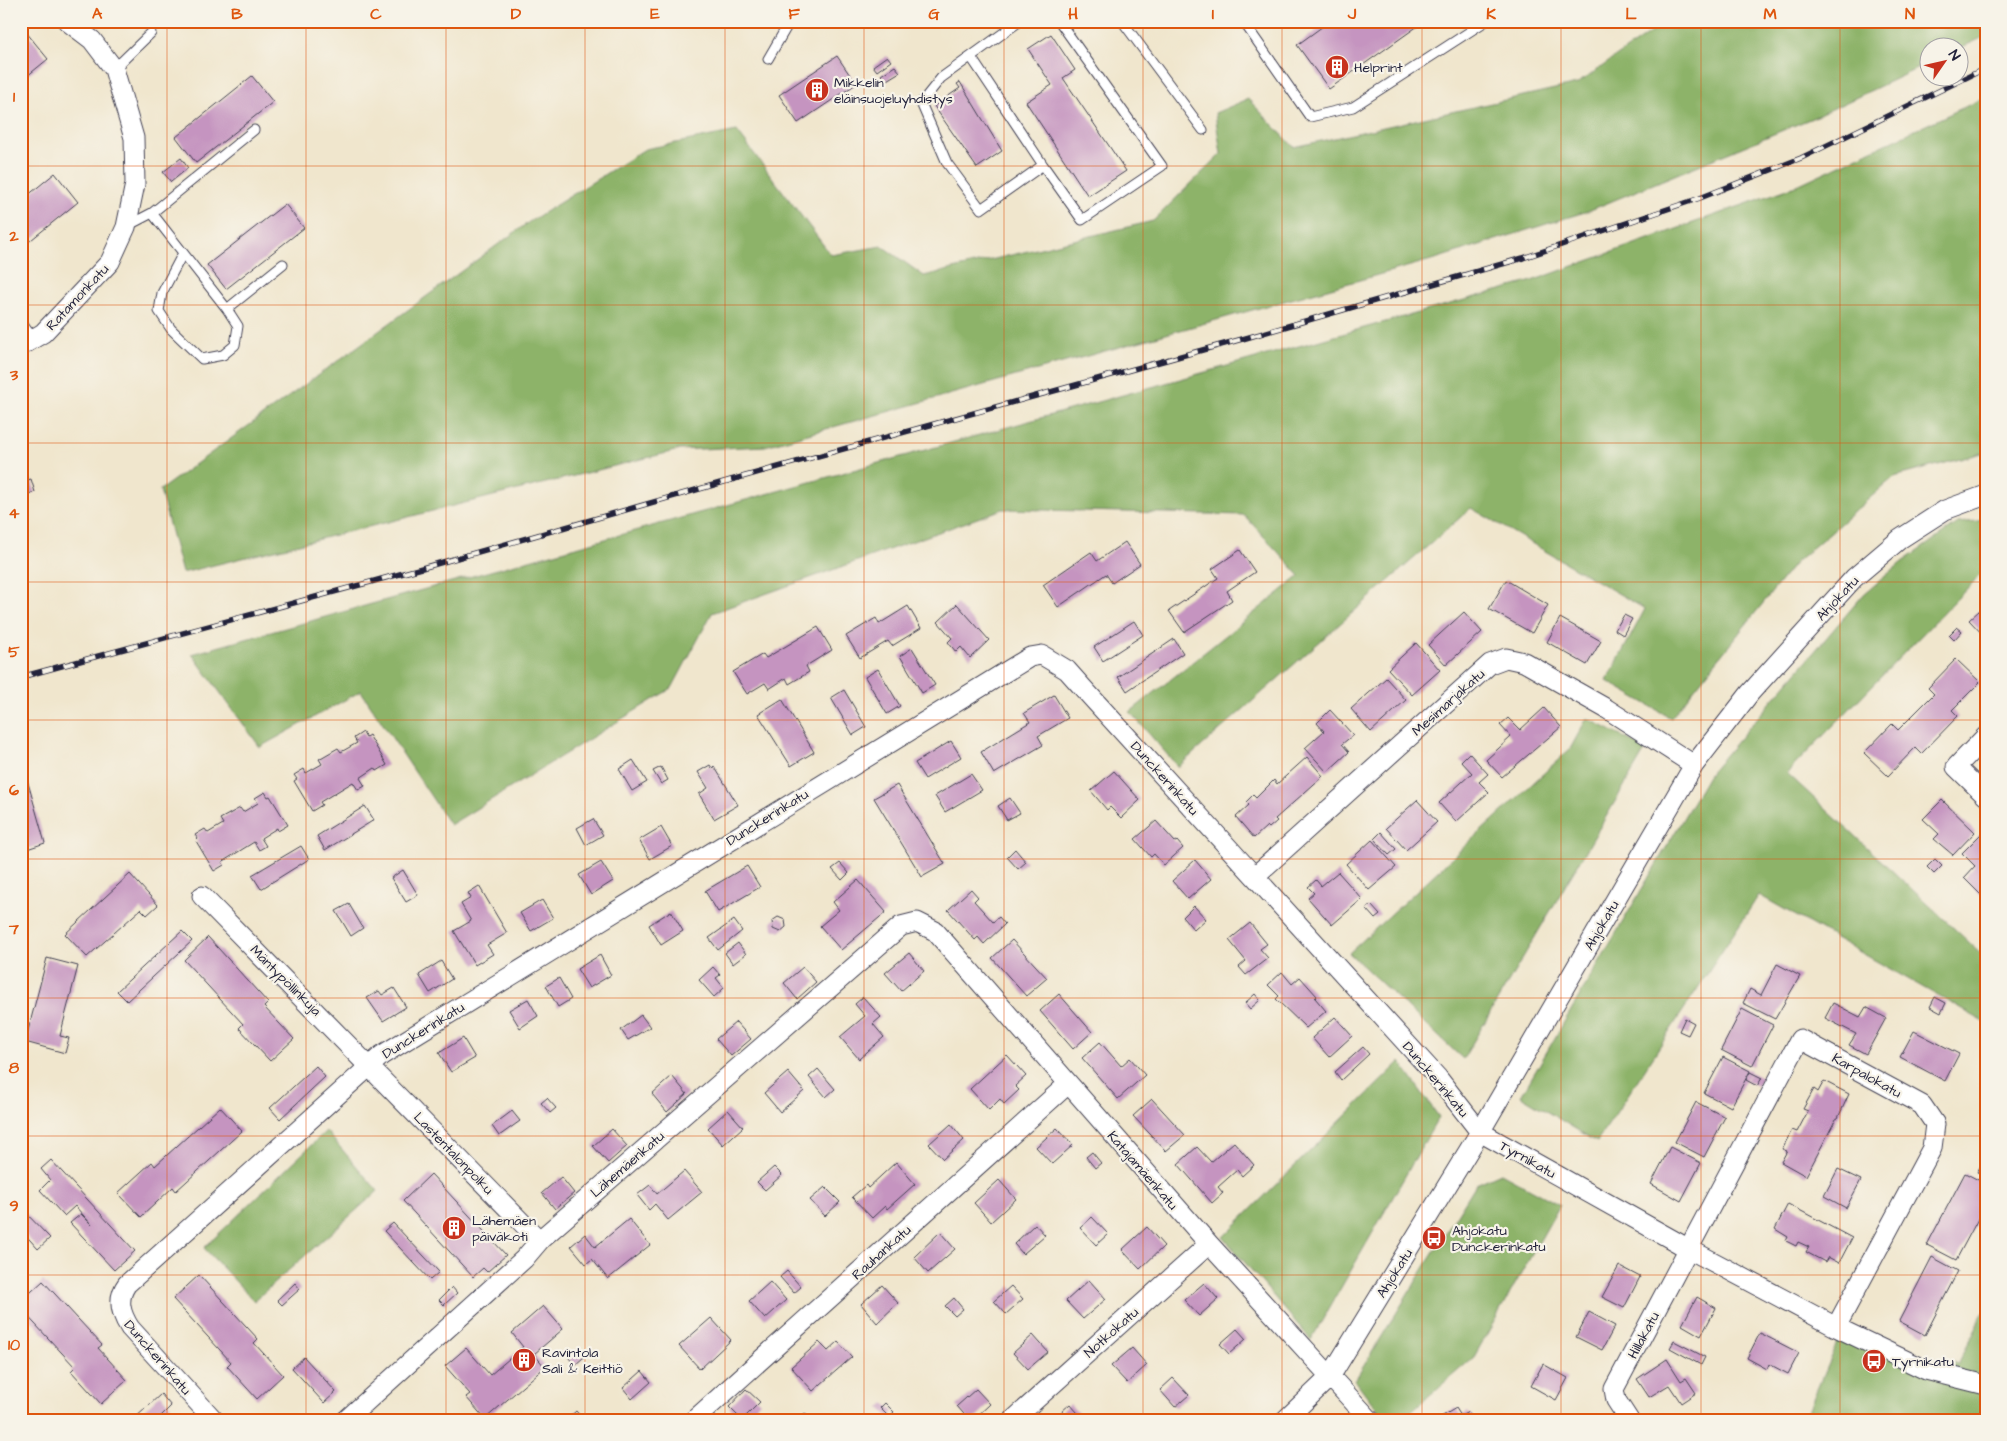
<svg xmlns="http://www.w3.org/2000/svg" width="2007" height="1441" font-family="'Architects Daughter',sans-serif">
  <style>
    .forest { fill: #8db369; stroke: #586a52 }
    .building { fill: #c594c0 }
    .lines { fill: none; stroke-linecap: round; stroke-linejoin: round }
    .lane-casing { stroke: #413f51; stroke-width: 11 }
    .street-casing { stroke: #413f51; stroke-width: 21 }
    .lane { stroke: #fff; stroke-width: 9 }
    .street { stroke: #fff; stroke-width: 19 }
    .rail-casing { stroke: #22223b; stroke-width: 5.5 }
    .rail { stroke: #f7f3e8; stroke-width: 4; stroke-dasharray: 11; stroke-linecap: butt }
    .grid { fill: none; stroke: #de560e; stroke-width: 1; stroke-opacity: 0.55 }
    .labels { text-anchor: middle; stroke-width: 4.5; stroke-linejoin: round; paint-order: stroke }
    .poi-label { font-size: 14px; fill: #22223b; stroke: #f7f3e8; text-anchor: start }
    .street-label { font-size: 14px; fill: #22223b; stroke: #f7f3e8 }
    .neatline { fill: none; stroke: #de560e; stroke-width: 2 }
    .grid-label { font-size: 16px; text-anchor: middle; font-weight: bold; fill: #de560e }
  </style>
  <rect width="100%" height="100%" fill="#f7f3e8"/>
  <filter id="ink" filterUnits="userSpaceOnUse"><feTurbulence type="fractalNoise" baseFrequency=".02" numOctaves="2"/><feDisplacementMap in="SourceGraphic" scale="10" xChannelSelector="R" yChannelSelector="G"/><feConvolveMatrix kernelMatrix="1 2 1 2 8 2 1 2 1" color-interpolation-filters="sRGB"/></filter>
  <filter id="wash" filterUnits="userSpaceOnUse"><feTurbulence type="fractalNoise" baseFrequency=".0096" numOctaves="4" result="noise"/><feDisplacementMap in="SourceGraphic" scale="20" xChannelSelector="R" yChannelSelector="G"/><feGaussianBlur stdDeviation="1.12" result="paint"/><feColorMatrix in="noise" values="0 0 0 0 0 0 0 0 0 0 0 0 0 0 0 0 0 1.4 0 .05"/><feComposite in="paint" operator="in"/></filter>
  <g filter="url(#wash)">
    <rect width="100%" height="100%" fill="#f0e6cd"/>
    <path class="forest" d="M1667,21H1986V36L1960,48H1930L1929,63L1817,116L1588,211L1435,259L765,446L679,450L182,573L160,490L529,222L645,149L737,131L831,255L882,246L924,276L1153,221L1221,154L1215,113L1248,99L1294,147L1577,84Z
      M1986,97V452L1894,477L1796,562L1671,718L1607,681L1645,609L1471,508L1178,767L1130,712L1300,576L1244,515L1003,509L712,613L672,688L450,825L361,691L260,747L192,654L1529,282L1793,187Z
      M1986,520V569L1787,773L1986,958V1023L1759,895L1597,1142L1521,1096L1709,774L1864,594L1902,562L1958,523Z
      M1587,718L1646,749L1463,1059L1349,953L1570,749Z
      M1400,1062L1439,1117L1311,1340L1223,1237Z
      M326,1131L378,1191L254,1301L204,1248Z
      M1501,1173L1560,1205L1474,1357L1401,1420H1385L1355,1380L1476,1184Z
      M1986,1308V1420H1804L1837,1342L1958,1363Z"/>
    <g id="blocks">
      <path class="building" d="M160,21H177L166,30Z
        M1330,21H1425L1329,89L1297,45Z
        M26,32L48,59L21,81V36Z
        M1051,34L1075,70L1063,78L1126,171L1088,196L1026,102L1052,85L1028,49Z
        M837,56L856,84L798,123L779,95Z
        M887,56L891,61L877,71L873,66Z
        M895,66L900,72L885,81L881,75Z
        M252,76L273,102L196,163L176,137Z
        M960,82L1002,151L977,168L934,106L960,88L957,84Z
        M181,158L188,168L171,182L163,172Z
        M55,173L78,202L21,248V201Z
        M285,204L304,228L226,289L207,265Z
        M31,479L35,492L28,494L24,481Z
        M1125,542L1140,564L1112,583L1106,574L1058,607L1043,585L1091,552L1097,561Z
        M1240,550L1255,572L1227,591L1232,600L1184,632L1169,611L1218,578L1212,569Z
        M1506,580L1548,605L1532,633L1489,609Z
        M957,604L989,640L970,658L961,647L956,652L948,642L952,638L938,622Z
        M908,606L921,628L892,646L888,641L860,658L846,636L876,618L879,624Z
        M1980,610L1986,616V638L1969,620Z
        M1464,612L1482,632L1446,665L1428,645Z
        M1624,615L1632,619L1623,635L1615,630Z
        M1560,618L1601,641L1587,665L1547,642Z
        M1134,621L1143,635L1103,661L1094,647Z
        M818,627L832,650L806,666L809,672L789,684L786,678L769,689L765,683L747,694L733,672L763,654L766,658Z
        M1957,627L1962,631L1954,640L1949,635Z
        M1174,639L1183,653L1127,691L1118,677Z
        M1416,643L1440,670L1412,695L1388,669Z
        M912,648L935,685L922,693L900,656Z
        M1956,659L1980,682L1952,710L1958,716L1921,754L1915,748L1888,776L1864,753L1892,724L1898,730L1934,694L1928,688Z
        M878,669L900,706L887,714L865,677Z
        M1386,678L1406,700L1371,732L1351,709Z
        M844,690L866,727L853,735L831,698Z
        M1054,695L1068,718L1038,736L1043,745L994,774L981,752L1030,722L1024,713Z
        M782,699L814,752L791,766L758,714Z
        M1544,708L1561,727L1502,777L1486,760L1511,737L1500,725L1508,718L1520,730Z
        M1330,710L1353,735L1342,744L1349,752L1327,772L1305,748L1324,731L1317,723Z
        M363,732L366,737L369,735L387,765L377,771L375,768L360,778L365,786L358,790L353,782L320,802L322,805L312,811L294,781L297,779L294,775L304,769L306,773L322,764L319,759L338,748L341,752L357,743L354,738Z
        M951,741L961,757L925,779L915,763Z
        M1469,753L1488,774L1479,782L1489,792L1456,822L1439,803L1472,773L1461,761Z
        M1307,757L1323,776L1275,819L1277,821L1269,828L1267,826L1254,838L1236,817L1249,805L1246,802L1253,795L1256,798L1274,780L1277,784Z
        M21,758L45,843L21,851Z
        M633,760L647,782L632,791L619,769Z
        M710,765L712,768L714,766L738,805L714,819L699,794L708,788L698,772Z
        M661,767L668,780L661,784L653,771Z
        M1114,771L1140,800L1121,818L1110,807L1107,810L1091,791Z
        M971,774L982,790L945,812L935,796Z
        M897,785L945,864L922,877L874,798Z
        M265,792L268,797L270,796L288,825L278,831L277,828L261,838L266,846L259,850L254,842L222,862L224,865L214,871L196,841L198,839L195,835L205,829L208,833L223,824L220,819L240,808L243,812L258,803L255,798Z
        M1010,798L1020,813L1007,820L998,806Z
        M1417,800L1437,822L1406,850L1386,828Z
        M1942,800L1975,832L1953,855L1934,839L1939,834L1923,819Z
        M365,806L374,820L325,850L317,836Z
        M593,819L603,835L586,845L577,828Z
        M1156,821L1175,842L1177,841L1183,848L1164,865L1154,854L1151,857L1135,839Z
        M661,827L672,846L650,859L639,840Z
        M1381,832L1396,849L1389,855L1374,839Z
        M1981,834L1986,839V894L1983,897L1964,878L1975,866L1962,853Z
        M1372,840L1396,867L1369,890L1346,864Z
        M301,846L309,859L261,889L252,875Z
        M1015,849L1026,862L1018,869L1007,857Z
        M1935,859L1942,866L1934,874L1927,867Z
        M1195,860L1211,879L1188,899L1172,881Z
        M601,862L613,881L591,895L579,875Z
        M840,863L849,873L842,880L832,869Z
        M747,866L760,887L718,912L705,891Z
        M403,870L418,895L406,902L391,878Z
        M1338,872L1362,899L1332,925L1308,898L1314,893L1308,887L1316,880L1321,886Z
        M130,874L158,905L147,915L141,909L87,957L65,934Z
        M858,880L886,912L841,950L820,926L839,910L833,902Z
        M479,886L507,933L487,945L493,954L475,965L454,931L471,921L461,904L471,898L468,893Z
        M971,889L978,897L974,901L993,922L999,917L1005,924L984,944L978,937L975,940L948,910Z
        M542,900L553,918L531,931L520,913Z
        M349,904L363,928L351,936L336,911Z
        M1371,905L1380,915L1375,919L1366,909Z
        M1194,906L1206,919L1194,930L1183,917Z
        M671,911L683,931L661,945L649,925Z
        M778,917L785,920L786,927L780,932L773,929L772,921Z
        M734,920L742,931L718,950L709,938Z
        M1250,923L1267,944L1260,949L1268,958L1246,975L1239,967L1246,961L1229,940Z
        M182,931L192,941L127,1001L117,991Z
        M208,937L268,1003L264,1007L294,1039L270,1061L239,1028L243,1024L184,960Z
        M1012,940L1047,978L1026,996L992,958Z
        M738,943L746,954L733,964L725,953Z
        M909,953L924,971L901,991L885,973Z
        M600,955L611,975L589,988L577,969Z
        M47,958L78,966L60,1036L69,1038L65,1053L25,1042Z
        M441,961L452,979L430,993L419,975Z
        M1777,964L1800,976L1775,1019L1743,1003L1750,989L1761,995Z
        M713,967L720,975L716,978L724,988L714,997L699,980Z
        M803,967L816,982L797,999L784,983Z
        M1282,972L1292,984L1300,977L1317,996L1315,998L1326,1011L1306,1028L1276,999L1279,996L1268,985Z
        M559,978L571,999L558,1007L546,986Z
        M394,988L406,1007L383,1021L367,998L379,991L382,995Z
        M1059,994L1092,1032L1073,1049L1040,1011Z
        M1255,994L1260,1000L1250,1009L1245,1003Z
        M863,997L881,1017L873,1024L884,1037L859,1059L840,1037L865,1016L855,1004Z
        M1935,997L1946,1003L1941,1013L1930,1007Z
        M528,999L538,1016L520,1028L509,1010Z
        M1833,1003L1860,1017L1866,1007L1886,1018L1866,1054L1849,1045L1856,1034L1825,1018Z
        M1742,1009L1773,1025L1752,1066L1721,1050Z
        M641,1015L650,1027L628,1040L621,1030Z
        M1335,1017L1352,1036L1329,1057L1312,1038Z
        M1685,1018L1694,1023L1688,1035L1679,1031Z
        M736,1022L751,1039L731,1056L716,1039Z
        M1914,1031L1959,1054L1945,1081L1900,1057Z
        M463,1038L475,1058L451,1072L439,1053Z
        M1100,1042L1121,1066L1130,1058L1145,1075L1118,1099L1082,1058Z
        M1363,1047L1369,1054L1341,1080L1335,1072Z
        M1007,1055L1026,1076L1015,1086L1019,1090L1004,1104L1000,1099L989,1110L970,1089Z
        M1723,1057L1750,1071L1731,1107L1704,1093Z
        M316,1066L325,1077L280,1119L270,1108Z
        M818,1069L835,1089L826,1097L809,1077Z
        M788,1072L804,1091L780,1112L764,1093Z
        M1750,1072L1762,1078L1757,1086L1746,1080Z
        M672,1076L687,1094L667,1112L652,1094Z
        M1824,1081L1849,1094L1838,1118L1836,1119L1806,1176L1781,1162L1787,1151L1782,1149L1792,1130L1797,1132L1808,1111L1803,1109L1814,1089L1818,1092Z
        M547,1098L556,1108L550,1113L541,1103Z
        M1152,1099L1185,1135L1166,1151L1133,1116Z
        M1696,1102L1725,1117L1704,1157L1675,1142Z
        M220,1107L242,1131L176,1191L173,1187L141,1217L118,1193L152,1162L155,1166Z
        M728,1110L743,1127L723,1145L708,1128Z
        M512,1111L520,1121L499,1136L492,1126Z
        M951,1124L964,1140L943,1159L929,1144Z
        M1057,1128L1073,1145L1052,1164L1036,1147Z
        M612,1129L627,1146L608,1163L593,1146Z
        M1234,1142L1254,1165L1242,1176L1237,1170L1218,1187L1223,1193L1212,1203L1178,1164L1197,1147L1211,1162Z
        M1670,1147L1701,1163L1681,1201L1651,1184Z
        M1092,1152L1101,1163L1095,1168L1086,1157Z
        M1986,1157V1177L1977,1172Z
        M51,1160L135,1251L114,1270L70,1223L81,1214L92,1225L75,1206L64,1216L40,1190L50,1180L41,1169Z
        M896,1162L915,1184L887,1209L885,1206L872,1218L852,1197L866,1185L868,1188Z
        M774,1167L782,1175L765,1190L757,1182Z
        M1838,1169L1861,1180L1846,1208L1824,1196Z
        M684,1171L702,1192L668,1220L655,1204L649,1210L637,1195L650,1185L657,1194Z
        M1965,1173L1986,1184V1204L1956,1260L1927,1245Z
        M431,1174L506,1255L487,1272L483,1268L473,1277L403,1201Z
        M561,1177L574,1193L555,1209L542,1193Z
        M999,1180L1016,1199L991,1222L974,1203Z
        M825,1187L840,1202L825,1216L810,1200Z
        M1788,1204L1852,1238L1839,1263L1828,1257L1825,1262L1806,1252L1809,1247L1798,1242L1796,1246L1786,1241L1788,1237L1775,1229Z
        M21,1208L50,1238L38,1249L21,1230Z
        M1092,1217L1108,1234L1096,1245L1080,1228Z
        M629,1219L650,1245L608,1279L592,1259L586,1264L571,1246L585,1234L595,1247Z
        M393,1223L439,1272L430,1280L384,1231Z
        M1035,1224L1045,1235L1023,1254L1014,1244Z
        M1147,1227L1164,1246L1140,1269L1122,1250Z
        M940,1232L955,1249L928,1273L914,1257Z
        M1932,1257L1958,1271L1925,1335L1899,1321Z
        M1619,1266L1640,1277L1624,1308L1602,1297Z
        M787,1271L801,1287L794,1293L780,1277Z
        M199,1275L258,1339L254,1343L283,1375L257,1399L227,1366L231,1362L173,1299Z
        M1089,1280L1106,1299L1083,1319L1066,1301Z
        M43,1281L102,1345L98,1348L127,1380L101,1404L71,1371L75,1367L21,1309V1301Z
        M770,1282L786,1300L765,1319L749,1301Z
        M295,1283L300,1289L282,1305L277,1300Z
        M1204,1283L1218,1299L1199,1316L1184,1300Z
        M882,1285L898,1303L877,1323L861,1304Z
        M1011,1286L1023,1299L1006,1314L994,1301Z
        M452,1287L457,1293L444,1305L439,1300Z
        M1697,1297L1716,1308L1701,1336L1682,1325Z
        M954,1298L963,1309L955,1316L945,1306Z
        M543,1306L563,1329L534,1354L545,1367L485,1419L466,1397L470,1394L445,1366L466,1348L490,1375L523,1347L512,1333Z
        M1589,1312L1615,1326L1602,1350L1576,1337Z
        M711,1318L731,1340L700,1369L679,1346Z
        M1237,1329L1246,1339L1229,1354L1220,1344Z
        M1760,1333L1799,1353L1788,1374L1769,1364L1767,1369L1747,1358Z
        M1033,1335L1048,1352L1028,1369L1013,1353Z
        M1674,1341L1705,1357L1701,1365L1670,1348Z
        M819,1342L828,1351L838,1342L852,1357L813,1391L791,1367Z
        M1132,1348L1147,1365L1127,1383L1111,1366Z
        M578,1349L584,1357L575,1365L568,1357Z
        M304,1357L336,1392L324,1403L292,1368Z
        M1667,1359L1681,1381L1686,1378L1696,1393L1681,1403L1669,1385L1649,1397L1637,1379Z
        M1543,1364L1568,1378L1556,1400L1531,1386Z
        M642,1371L651,1382L632,1399L623,1388Z
        M1173,1378L1189,1395L1175,1407L1160,1390Z
        M746,1389L760,1402L742,1420L729,1407Z
        M976,1389L990,1404L973,1420H969L957,1406Z
        M161,1394L171,1406L157,1420H133Z
        M885,1403L894,1412L889,1417L880,1408Z
        M1070,1404L1084,1420H1052Z
        M1456,1408L1461,1416L1468,1412L1474,1420H1443L1441,1417Z
        M576,1411L584,1420H566Z
        M805,1413L810,1420H797Z"/>
    </g>
  </g>
  <g filter="url(#ink)">
    <use href="#blocks" fill-opacity="0" stroke="#413f51" stroke-width="1"/>
    <g class="lines">
      <g class="lane-casing">
        <path id="lane" d="M1122,21L1203,130
          M1243,21L1310,117L1353,107L1486,21
          M971,57L1043,165L981,209L947,163L921,103L941,78L1020,21
          M768,59L790,21
          M114,69L151,33
          M1043,165L1082,220L1162,166L1059,21
          M152,213L227,309L283,264
          M127,226L152,213L254,130
          M183,253L162,293L159,311L171,329L202,359L223,355L235,345L238,326L227,309
          M21,322L34,340"/>
      </g>
      <g class="street-casing">
        <path id="street" d="M21,346L43,333L110,262L126,227L135,184L134,138L114,69L92,40L67,21
          M1986,736L1956,767L1986,796
          M1255,876L1490,664L1506,658L1524,662L1607,709L1694,765
          M202,896L533,1234L541,1239
          M214,1420L130,1328C121,1314 116,1299 127,1284L382,1055L1030,657L1042,655L1067,670L1083,688L1438,1078L1480,1132L1689,1249L1836,1327L1926,1370L1986,1385
          M346,1420L524,1259L541,1239L901,926L917,922L935,931L1209,1244L1370,1420
          M694,1420L1068,1084
          M1013,1420L1209,1244
          M1285,1420L1330,1377L1480,1132L1694,765L1750,693L1854,578L1900,539L1945,510L1986,495
          M1629,1420L1616,1400L1614,1389L1800,1039L1922,1105L1935,1124L1932,1148L1836,1327"/>
      </g>
      <use href="#lane" class="lane"/>
      <use href="#street" class="street"/>
      <g class="rail-casing">
        <path id="rail" d="M21,677L422,568L731,480L1246,338L1523,258L1700,198L1801,158L1986,68"/>
      </g>
      <use href="#rail" class="rail"/>
    </g>
  </g>
  <path class="grid" d="M167,21V1420M306,21V1420M446,21V1420M585,21V1420M725,21V1420M864,21V1420M1004,21V1420M1143,21V1420M1282,21V1420M1422,21V1420M1561,21V1420M1701,21V1420M1840,21V1420M21,166H1986M21,305H1986M21,443H1986M21,582H1986M21,720H1986M21,859H1986M21,998H1986M21,1136H1986M21,1275H1986"/>
  <defs>
    <g id="building-disc" transform="scale(1.25)"><circle r="9.5" fill="#c8321e" stroke="#f7f3e8"/><path d="M-4-6H4V6H1V3H-1V6H-4ZM-2.5-4.3h1.7v1.8h-1.7ZM.8-4.3h1.7v1.8H.8ZM-2.5-1h1.7V.8h-1.7ZM.8-1h1.7V.8H.8Z" fill="#fff"/></g>
    <g id="bus-disc" transform="scale(1.25)"><circle r="9.5" fill="#c8321e" stroke="#f7f3e8"/><path d="M-5-6H5V4H4V6H2V4H-2V6H-4V4H-5ZM-3.5-4V0h7V-4ZM-3.5 1.2v1.5H-2V1.2ZM2 1.2v1.5H3.5V1.2Z" fill="#fff"/></g>
  </defs>
  <g fill-rule="evenodd">
    <use href="#building-disc" x="1337" y="67"/>
    <use href="#building-disc" x="817" y="90"/>
    <use href="#building-disc" x="454" y="1228"/>
    <use href="#bus-disc" x="1434" y="1238"/>
    <use href="#building-disc" x="524" y="1360"/>
    <use href="#bus-disc" x="1874" y="1361"/>
  </g>
  <g class="labels">
    <g class="poi-label">
      <text x="1354" y="72">Helprint</text>
      <text x="834" y="87">Mikkelin<tspan x="834" dy="16">eläinsuojeluyhdistys</tspan></text>
      <text x="472" y="1225">Lähemäen<tspan x="472" dy="16">päiväkoti</tspan></text>
      <text x="1452" y="1235">Ahjokatu<tspan x="1452" dy="16">Dunckerinkatu</tspan></text>
      <text x="542" y="1357">Ravintola<tspan x="542" dy="16">Sali &amp; Keittiö</tspan></text>
      <text x="1892" y="1366">Tyrnikatu</text>
    </g>
    <g class="street-label">
      <text transform="translate(77 297) rotate(-47)" y="5">Ratamonkatu</text>
      <text transform="translate(1837 598) rotate(-47)" y="5">Ahjokatu</text>
      <text transform="translate(1448 702) rotate(-42)" y="5">Mesimarjakatu</text>
      <text transform="translate(1165 778) rotate(48)" y="5">Dunckerinkatu</text>
      <text transform="translate(767 817) rotate(-32)" y="5">Dunckerinkatu</text>
      <text transform="translate(1601 925) rotate(-60)" y="5">Ahjokatu</text>
      <text transform="translate(286 980) rotate(45)" y="5">Mäntypöllinkuja</text>
      <text transform="translate(423 1030) rotate(-32)" y="5">Dunckerinkatu</text>
      <text transform="translate(1867 1075) rotate(29)" y="5">Karpalokatu</text>
      <text transform="translate(1436 1079) rotate(50)" y="5">Dunckerinkatu</text>
      <text transform="translate(454 1153) rotate(46)" y="5">Lastentalonpolku</text>
      <text transform="translate(1528 1159) rotate(29)" y="5">Tyrnikatu</text>
      <text transform="translate(627 1164) rotate(-41)" y="5">Lähemäenkatu</text>
      <text transform="translate(1143 1170) rotate(49)" y="5">Katajamäenkatu</text>
      <text transform="translate(881 1252) rotate(-42)" y="5">Rauhankatu</text>
      <text transform="translate(1394 1273) rotate(-58)" y="5">Ahjokatu</text>
      <text transform="translate(1111 1332) rotate(-42)" y="5">Notkokatu</text>
      <text transform="translate(1643 1335) rotate(-62)" y="5">Hillakatu</text>
      <text transform="translate(158 1357) rotate(49)" y="5">Dunckerinkatu</text>
    </g>
  </g>
  <rect width="2007" height="1441" fill="none" stroke="#f7f3e8" stroke-width="55"/>
  <g transform="translate(1944 62) rotate(56)"><circle r="24" fill="#f7f3e8" stroke="#a29fa3"/>
  <path d="M0-4L9 19L0 12L-9 19Z" fill="#c8321e"/>
  <text y="-8" font-size="14" font-weight="bold" text-anchor="middle" fill="#22223b">N</text>
  </g>
  <rect x="28" y="28" width="1952" height="1386" class="neatline"/>
  <g class="grid-label">
    <text x="97" y="19">A</text>
    <text x="237" y="19">B</text>
    <text x="376" y="19">C</text>
    <text x="516" y="19">D</text>
    <text x="655" y="19">E</text>
    <text x="794" y="19">F</text>
    <text x="934" y="19">G</text>
    <text x="1073" y="19">H</text>
    <text x="1213" y="19">I</text>
    <text x="1352" y="19">J</text>
    <text x="1491" y="19">K</text>
    <text x="1631" y="19">L</text>
    <text x="1770" y="19">M</text>
    <text x="1910" y="19">N</text>
    <text x="14" y="102">1</text>
    <text x="14" y="241">2</text>
    <text x="14" y="380">3</text>
    <text x="14" y="518">4</text>
    <text x="14" y="657">5</text>
    <text x="14" y="795">6</text>
    <text x="14" y="934">7</text>
    <text x="14" y="1073">8</text>
    <text x="14" y="1211">9</text>
    <text x="14" y="1350">10</text>
  </g>
</svg>
